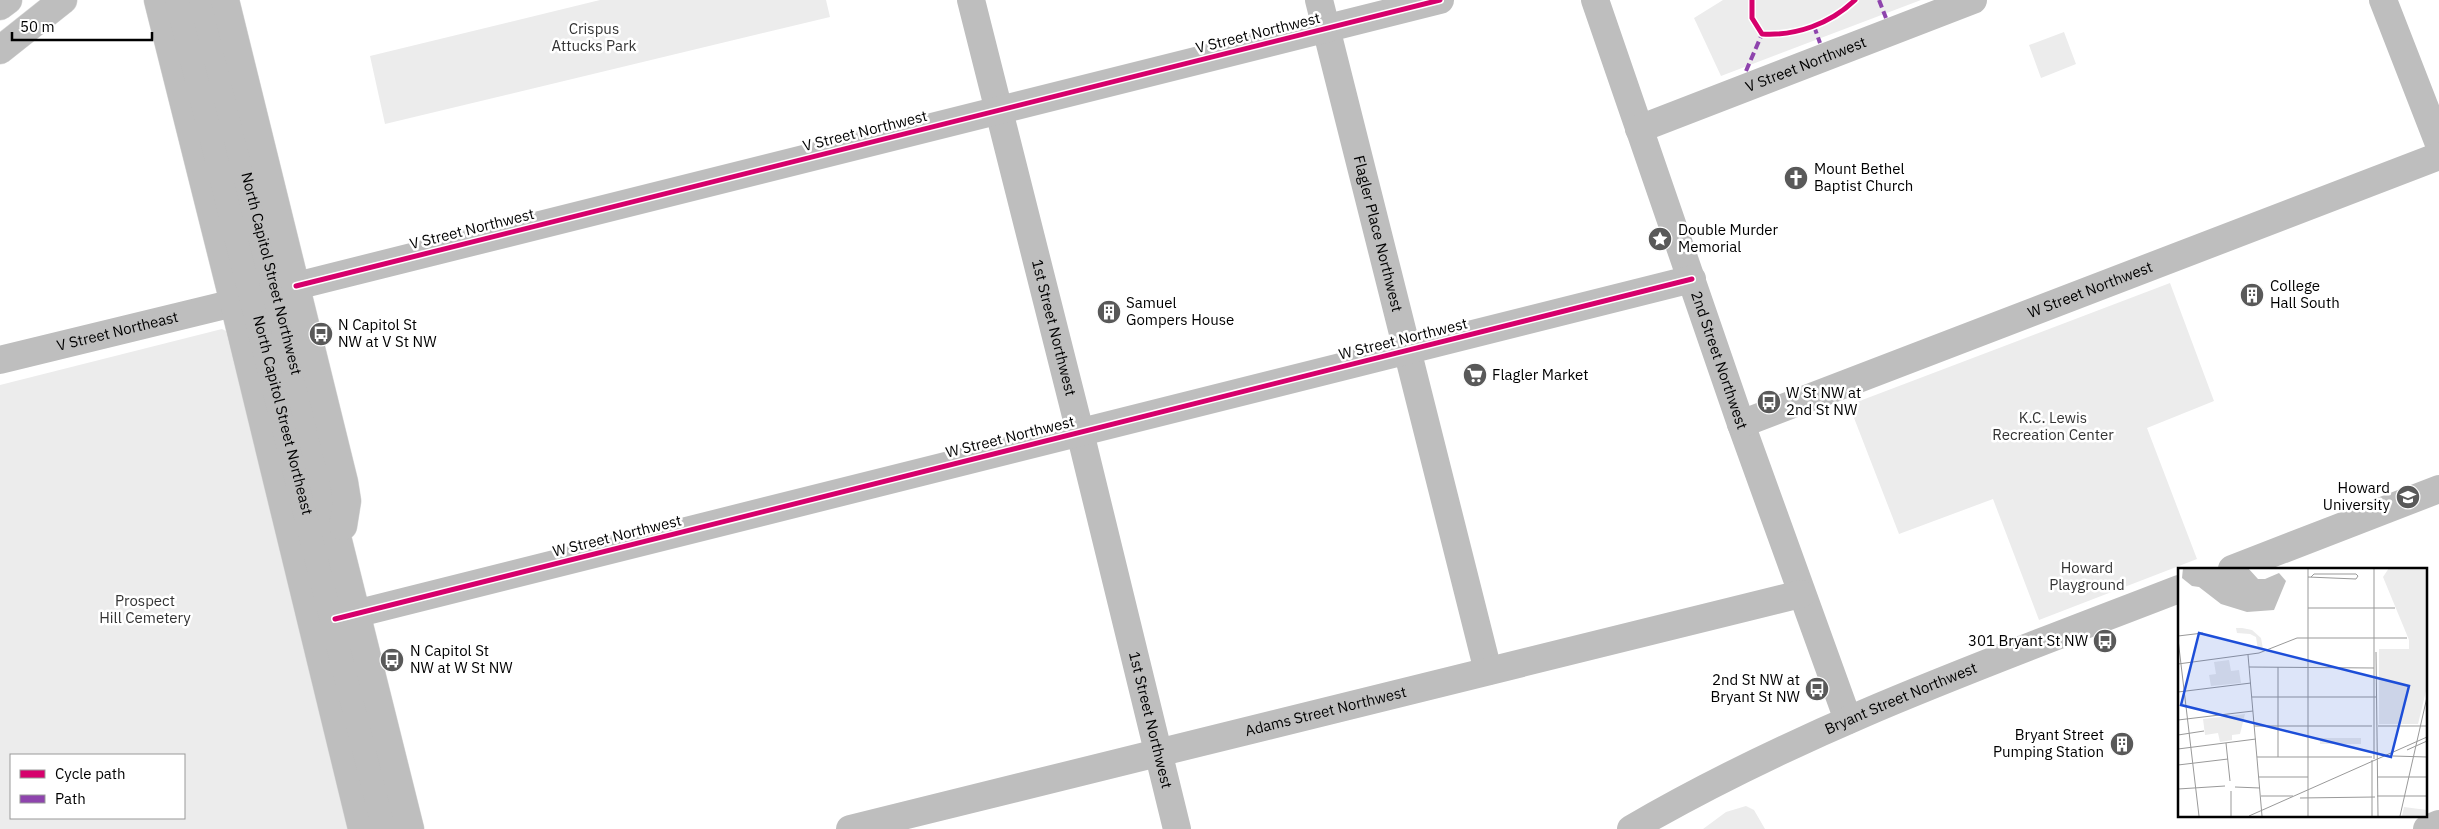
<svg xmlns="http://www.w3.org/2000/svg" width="2439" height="829" font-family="'IBM Plex Sans',sans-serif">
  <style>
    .green { fill: #ececec; fill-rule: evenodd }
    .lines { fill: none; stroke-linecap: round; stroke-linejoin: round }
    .major-casing { stroke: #dbdbdb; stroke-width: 29 }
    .minor { stroke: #bebebe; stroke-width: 28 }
    .major { stroke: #bebebe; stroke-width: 28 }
    .quiet { stroke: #8e44ad; stroke-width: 4; stroke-dasharray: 8 4; stroke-linecap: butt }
    .cycleway-casing { stroke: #fff; stroke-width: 8 }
    .cycleway { stroke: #d6006c; stroke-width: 5 }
    .labels { text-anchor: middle; stroke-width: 5; stroke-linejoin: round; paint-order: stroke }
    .park-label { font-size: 15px; fill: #333; stroke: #fff }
    .street-label { font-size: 15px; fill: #000; stroke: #fff }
    .poi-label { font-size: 15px; fill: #000; stroke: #fff; text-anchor: start }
    .inset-road { fill: none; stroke: #999; stroke-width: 1 }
    .view { fill: #1d4ed8; fill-opacity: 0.15; stroke: #1d4ed8; stroke-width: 2.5 }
    .inset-edge { fill: none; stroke: #000; stroke-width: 2.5 }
  </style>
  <rect width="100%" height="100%" fill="#fff"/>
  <path class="green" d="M600,0H826L830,17L385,124L370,56Z
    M1723,0H1921L1721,76L1694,18Z
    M2064,32L2076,64L2041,78L2029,45Z
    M2170,283L2214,401L2147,428L2197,559L2039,620L1993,499L1899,534L1849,405Z
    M222,329L226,331L350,829H0V385ZM11,755H184V818H11Z
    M1746,806L1754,810L1765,829H1703L1726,812Z"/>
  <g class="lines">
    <g class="major-casing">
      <g id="major">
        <path d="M158,0L234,303L362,829"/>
        <path id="s9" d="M179,0L386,829"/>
        <path id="s10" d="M203,0L410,829"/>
        <path d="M225,0L344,482L347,501L343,526"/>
        <path d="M0,6L8,0"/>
        <path d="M0,50L63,0"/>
      </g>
    </g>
    <g class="minor">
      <path id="s1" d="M971,0L1076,416L1177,829"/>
      <path id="s2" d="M1319,0L1488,671"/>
      <path id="s3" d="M1595,0L1741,424L1848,720"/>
      <path d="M2383,0L2439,144"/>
      <path id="s4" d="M1639,129L1973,0"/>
      <path d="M296,286L1440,0"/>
      <path id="s5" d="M0,360L234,303"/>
      <path id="s6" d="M1741,424L2439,156"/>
      <path d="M2232,569L2439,489"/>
      <path d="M335,619L1692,279"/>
      <path id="s7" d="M850,829L1801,594"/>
      <path id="s8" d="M1631,829C1804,728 1993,661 2179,589"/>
      <path d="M2427,829L2439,824"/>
    </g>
    <use href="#major" class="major"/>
    <path class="quiet" d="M1879,0L1886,18
      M1814,26L1820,43
      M1746,71L1762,34"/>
    <g class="cycleway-casing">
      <path id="cycleway" d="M1752,0V18L1762,34C1796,36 1830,24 1855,0
        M296,286L1440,0
        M335,619L1692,279"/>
    </g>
    <use href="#cycleway" class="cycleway"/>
  </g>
  <defs>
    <g id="church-disc" transform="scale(1.25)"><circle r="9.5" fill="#595959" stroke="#fff"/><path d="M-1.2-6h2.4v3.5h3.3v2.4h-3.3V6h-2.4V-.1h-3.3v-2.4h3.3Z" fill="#fff"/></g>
    <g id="sight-disc" transform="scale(1.25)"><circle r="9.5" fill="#595959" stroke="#fff"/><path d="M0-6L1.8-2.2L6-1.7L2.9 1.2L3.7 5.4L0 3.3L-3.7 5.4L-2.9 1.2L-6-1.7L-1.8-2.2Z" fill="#fff"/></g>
    <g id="building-disc" transform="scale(1.25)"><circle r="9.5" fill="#595959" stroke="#fff"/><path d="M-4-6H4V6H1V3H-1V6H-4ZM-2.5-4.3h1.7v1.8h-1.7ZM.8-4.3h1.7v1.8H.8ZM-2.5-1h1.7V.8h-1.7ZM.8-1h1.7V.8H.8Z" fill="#fff"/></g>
    <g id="bus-disc" transform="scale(1.25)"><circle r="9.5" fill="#595959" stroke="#fff"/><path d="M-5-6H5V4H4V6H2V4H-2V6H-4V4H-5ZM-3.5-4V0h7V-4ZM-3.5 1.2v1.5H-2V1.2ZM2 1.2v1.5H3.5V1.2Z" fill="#fff"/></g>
    <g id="supermarket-disc" transform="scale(1.25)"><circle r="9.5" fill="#595959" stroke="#fff"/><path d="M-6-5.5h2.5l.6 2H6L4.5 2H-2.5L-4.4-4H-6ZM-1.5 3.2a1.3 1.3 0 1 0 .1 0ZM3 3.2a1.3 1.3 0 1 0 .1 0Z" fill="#fff"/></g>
    <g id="university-disc" transform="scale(1.25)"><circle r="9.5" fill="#595959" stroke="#fff"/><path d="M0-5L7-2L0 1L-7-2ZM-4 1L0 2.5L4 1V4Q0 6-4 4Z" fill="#fff"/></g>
  </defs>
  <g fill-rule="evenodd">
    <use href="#church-disc" x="1796" y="178"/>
    <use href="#sight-disc" x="1660" y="239"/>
    <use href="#building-disc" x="2252" y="295"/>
    <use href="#building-disc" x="1109" y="312"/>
    <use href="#bus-disc" x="321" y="334"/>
    <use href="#supermarket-disc" x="1475" y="375"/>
    <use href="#bus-disc" x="1769" y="402"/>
    <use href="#university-disc" x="2408" y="497"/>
    <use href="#bus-disc" x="2105" y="641"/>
    <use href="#bus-disc" x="392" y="660"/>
    <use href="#bus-disc" x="1817" y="689"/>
    <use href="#building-disc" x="2122" y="744"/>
  </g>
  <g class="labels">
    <g class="park-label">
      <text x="594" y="34">Crispus<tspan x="594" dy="17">Attucks Park</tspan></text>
      <text x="2053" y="423">K.C. Lewis<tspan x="2053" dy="17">Recreation Center</tspan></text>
      <text x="2087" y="573">Howard<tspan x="2087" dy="17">Playground</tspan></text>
      <text x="145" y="606">Prospect<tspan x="145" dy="17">Hill Cemetery</tspan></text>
    </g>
    <g class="street-label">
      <text transform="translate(1258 33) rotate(-14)" y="5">V Street Northwest</text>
      <text dy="5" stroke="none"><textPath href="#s4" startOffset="179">V Street Northwest</textPath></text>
      <text transform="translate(865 131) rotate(-14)" y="5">V Street Northwest</text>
      <text transform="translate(472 229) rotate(-14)" y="5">V Street Northwest</text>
      <text dy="5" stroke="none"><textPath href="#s2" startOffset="241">Flagler Place Northwest</textPath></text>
      <text dy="5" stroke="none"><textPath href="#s10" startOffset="282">North Capitol Street Northwest</textPath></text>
      <text dy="5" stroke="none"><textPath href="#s6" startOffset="374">W Street Northwest</textPath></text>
      <text dy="5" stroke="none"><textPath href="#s1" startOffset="338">1st Street Northwest</textPath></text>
      <text dy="5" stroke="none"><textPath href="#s5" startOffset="121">V Street Northeast</textPath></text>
      <text transform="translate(1403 339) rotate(-14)" y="5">W Street Northwest</text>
      <text dy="5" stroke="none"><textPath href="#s3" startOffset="381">2nd Street Northwest</textPath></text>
      <text dy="5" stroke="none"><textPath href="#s9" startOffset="428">North Capitol Street Northeast</textPath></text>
      <text transform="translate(1010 437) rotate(-14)" y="5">W Street Northwest</text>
      <text transform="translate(617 536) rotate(-14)" y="5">W Street Northwest</text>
      <text dy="5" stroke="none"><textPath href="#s8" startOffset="300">Bryant Street Northwest</textPath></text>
      <text dy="5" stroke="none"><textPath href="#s7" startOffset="490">Adams Street Northwest</textPath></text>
      <text dy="5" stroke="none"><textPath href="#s1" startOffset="742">1st Street Northwest</textPath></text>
    </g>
    <g class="poi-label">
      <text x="1814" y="174">Mount Bethel<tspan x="1814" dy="17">Baptist Church</tspan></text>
      <text x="1678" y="235">Double Murder<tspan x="1678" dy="17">Memorial</tspan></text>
      <text x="2270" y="291">College<tspan x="2270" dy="17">Hall South</tspan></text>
      <text x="1126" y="308">Samuel<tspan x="1126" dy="17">Gompers House</tspan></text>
      <text x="338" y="330">N Capitol St<tspan x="338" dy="17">NW at V St NW</tspan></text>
      <text x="1492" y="380">Flagler Market</text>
      <text x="1786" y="398">W St NW at<tspan x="1786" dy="17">2nd St NW</tspan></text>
      <text x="2390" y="493" text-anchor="end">Howard<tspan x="2390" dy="17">University</tspan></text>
      <text x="2088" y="646" text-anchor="end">301 Bryant St NW</text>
      <text x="410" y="656">N Capitol St<tspan x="410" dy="17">NW at W St NW</tspan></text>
      <text x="1800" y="685" text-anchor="end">2nd St NW at<tspan x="1800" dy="17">Bryant St NW</tspan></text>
      <text x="2104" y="740" text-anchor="end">Bryant Street<tspan x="2104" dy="17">Pumping Station</tspan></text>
    </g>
  </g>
  <g transform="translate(2178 568)">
    <rect width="249" height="249" fill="#fff"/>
    <path d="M211,0H249V119L240,156H201V81H231V72L205,9ZM64,60L74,62L83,70L85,81L80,82L78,69L72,66L59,65L58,60ZM51,92L53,103L61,102L63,115L33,118L31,107L38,106L36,94ZM67,146L62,166L54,167V172L42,174L40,165L27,167L25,151ZM142,170H183V176H142ZM226,239L249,242V248H224Z" fill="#ececec"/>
    <path d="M5,0H70L80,11H87L101,5L108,13L96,42L69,44L43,36L21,19L14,18L4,10Z" fill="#bfbfbf"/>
    <path class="inset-road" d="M196,0V191M130,9L178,11L180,8M133,9L136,6H178L180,8M130,40H217M0,68L25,65M0,71L21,248M198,84L200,248M70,87L84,248M0,96L81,85L119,70H229M71,99L196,100M100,99V189M0,124L73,115M74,129H198M0,152L75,143M76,158H194M200,158H249M0,167L26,163M48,175L52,213M0,181L78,171M229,182L249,173M215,188L249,189M79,189H194M0,197L50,191M81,209H130M200,209H249M57,219L82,220M0,221L47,218M53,223V248M83,228H115M199,228H249M122,230L197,229M71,248L249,169M130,248V0M194,248V192M222,248L249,129"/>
    <path class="view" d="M21,65L231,118L213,189L3,137Z"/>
    <rect width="249" height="249" class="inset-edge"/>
  </g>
  <rect x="10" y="754" width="175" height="65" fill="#ffffff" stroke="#999999"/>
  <rect x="20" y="770" width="25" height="8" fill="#d6006c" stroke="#999999"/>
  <text x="55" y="779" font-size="15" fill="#000000">Cycle path</text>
  <rect x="20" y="795" width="25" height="8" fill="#8e44ad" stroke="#999999"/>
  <text x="55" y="804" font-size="15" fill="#000000">Path</text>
  <path d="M12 32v8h140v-8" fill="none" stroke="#000000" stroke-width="2.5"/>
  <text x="20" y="32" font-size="15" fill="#000000" stroke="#ffffff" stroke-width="4" paint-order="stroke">50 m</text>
</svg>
